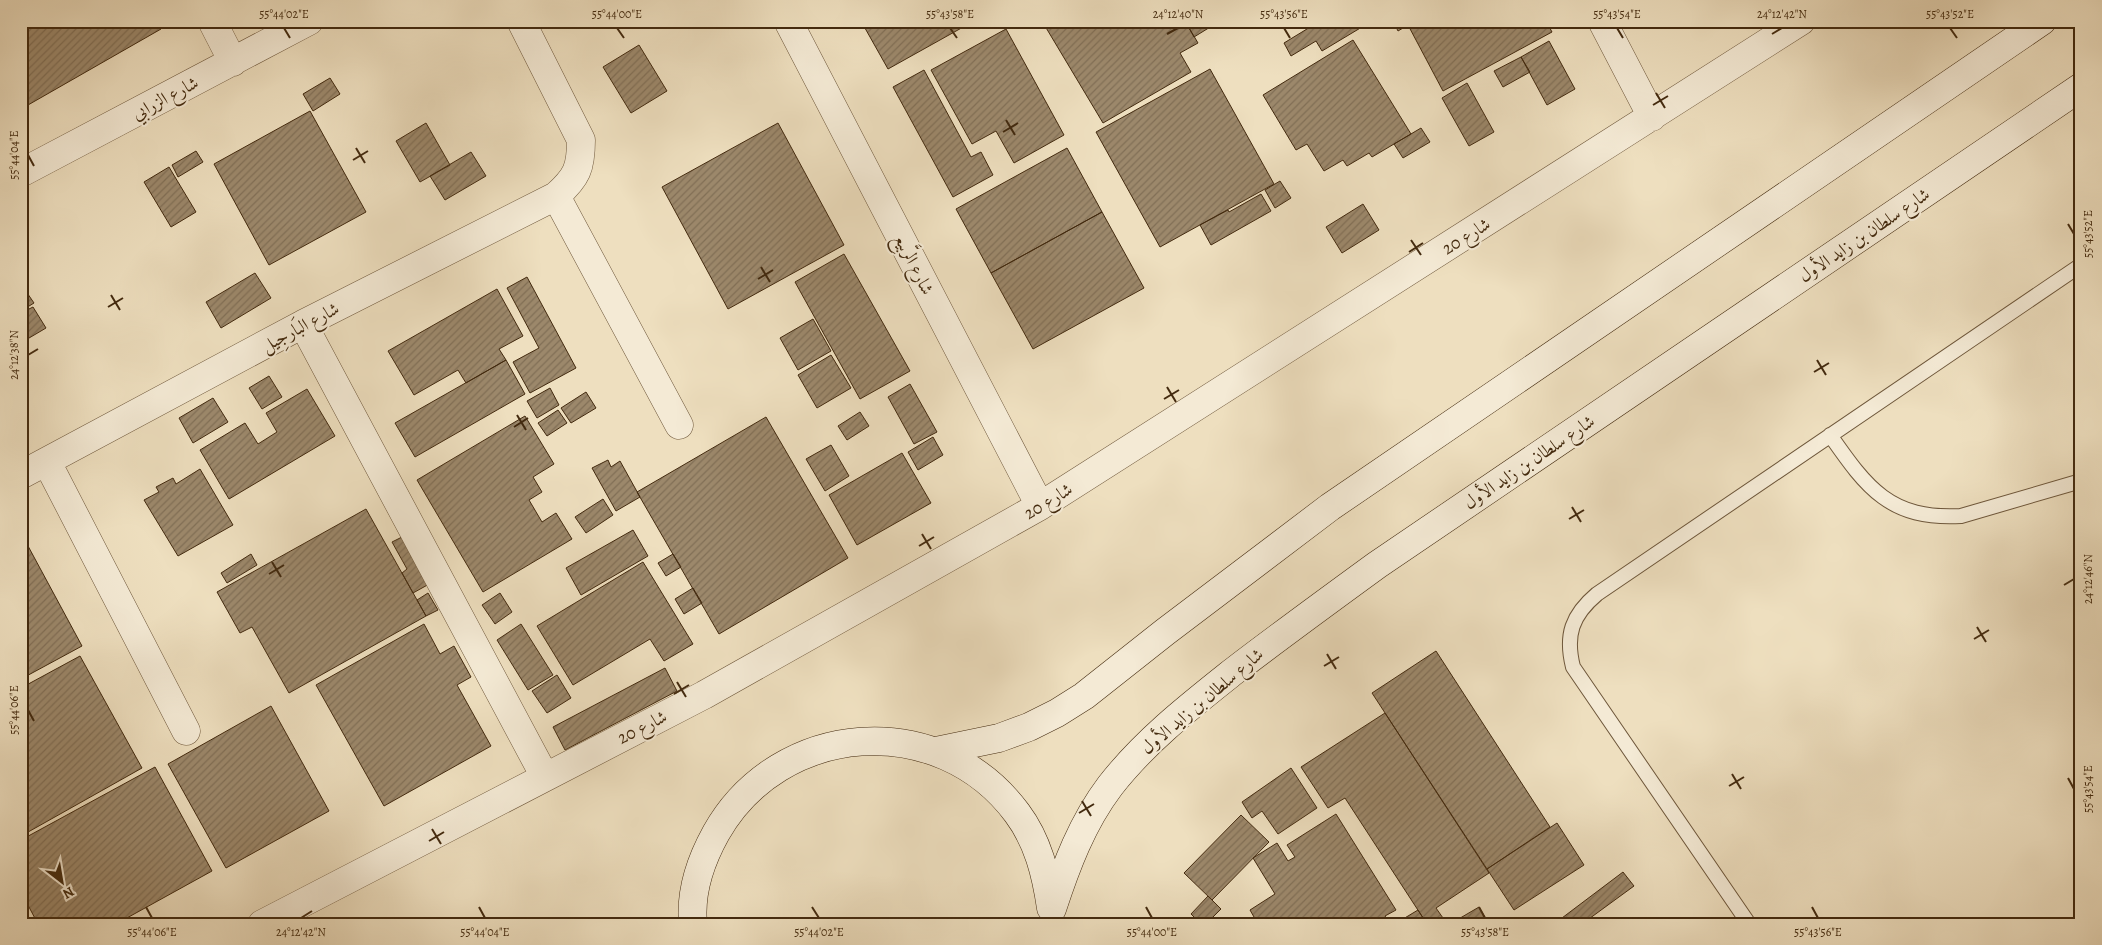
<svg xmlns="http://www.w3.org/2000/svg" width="2102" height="945" font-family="Alegreya,Amiri,serif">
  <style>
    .building { fill: url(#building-hatch); stroke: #432a0f }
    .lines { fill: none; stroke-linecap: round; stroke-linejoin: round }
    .lane-casing { stroke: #6e573b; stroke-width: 16 }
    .street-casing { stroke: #6e573b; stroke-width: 29 }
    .secondary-casing { stroke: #432a0f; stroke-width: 29 }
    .lane { stroke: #f4ead5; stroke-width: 14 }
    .street { stroke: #f4ead5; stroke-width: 28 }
    .secondary { stroke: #f4ead5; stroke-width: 28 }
    .ticks { fill: none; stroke: #432a0f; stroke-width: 2 }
    .labels { text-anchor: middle; stroke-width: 4; stroke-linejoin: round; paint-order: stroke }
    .street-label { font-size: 18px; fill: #432a0f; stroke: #f4ead5 }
    .neatline { fill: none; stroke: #432a0f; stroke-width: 2 }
    .ticks-label { font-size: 12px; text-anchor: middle; fill: #432a0f }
  </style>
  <defs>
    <pattern id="building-hatch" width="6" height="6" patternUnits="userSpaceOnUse" patternTransform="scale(1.25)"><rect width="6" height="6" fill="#9c886b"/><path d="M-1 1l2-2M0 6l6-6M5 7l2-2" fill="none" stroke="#816f56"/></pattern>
  </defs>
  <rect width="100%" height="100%" fill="#eedfbf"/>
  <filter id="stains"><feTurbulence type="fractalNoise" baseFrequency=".004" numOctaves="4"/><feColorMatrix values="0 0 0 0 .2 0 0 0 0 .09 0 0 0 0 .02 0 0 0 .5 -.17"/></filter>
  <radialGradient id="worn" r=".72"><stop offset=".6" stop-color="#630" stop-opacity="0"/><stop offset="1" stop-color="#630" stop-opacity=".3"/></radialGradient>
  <path class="building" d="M21,21H156L161,29L21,109Z
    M861,21H974L888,69Z
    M1042,21H1185L1198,43L1180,53L1191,72L1103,123Z
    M1185,21H1220L1194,37Z
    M1320,21H1372L1322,51L1316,41L1291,56L1284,43Z
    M1393,21H1546L1552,32L1443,91L1408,25L1398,31Z
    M1006,29L1064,135L1014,163L996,131L972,144L931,70Z
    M1353,40L1411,134L1372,157L1369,153L1347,166L1343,160L1324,171L1307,144L1296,150L1263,95Z
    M1549,41L1575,89L1547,105L1521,57Z
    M639,45L667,91L631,113L603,67Z
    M1521,57L1530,72L1503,87L1494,71Z
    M1210,69L1274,184L1160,247L1096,132Z
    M924,70L971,157L981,152L993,175L953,197L893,87Z
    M330,78L340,94L313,111L303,94Z
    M1467,83L1494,132L1469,146L1442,98Z
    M310,111L366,212L269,265L214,164Z
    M426,123L450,165L420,182L396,141Z
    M778,123L844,245L728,309L662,187Z
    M1421,128L1430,142L1403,158L1394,144Z
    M1067,148L1102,212L991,273L956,209Z
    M196,151L203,162L178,177L172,165Z
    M471,152L486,176L445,200L430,176Z
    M169,167L196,212L171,227L144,182Z
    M1280,181L1291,198L1275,208L1265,190Z
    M1261,194L1271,211L1211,245L1200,225L1228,210L1229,212Z
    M1363,204L1379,230L1342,253L1326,227Z
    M1102,212L1144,288L1033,349L991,273Z
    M844,254L910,371L860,399L795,282Z
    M255,273L271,298L221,328L206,302Z
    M527,277L576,368L530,393L513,362L539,348L507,288Z
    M21,284L34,303L21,311Z
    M497,289L523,336L499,349L506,360L466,383L458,370L414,395L388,351Z
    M33,307L46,328L24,341L21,336V313Z
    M813,319L831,351L798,370L780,338Z
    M831,355L851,388L817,408L798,375Z
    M506,360L525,394L415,457L395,423Z
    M269,376L282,397L262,409L249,388Z
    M910,384L937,432L914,444L888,397Z
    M550,388L559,405L537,418L527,401Z
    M307,389L335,436L229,499L200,450L245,423L258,444L277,432L266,413Z
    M586,392L596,408L571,423L561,408Z
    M213,398L228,422L193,443L179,418Z
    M558,410L567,423L547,436L538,423Z
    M860,412L869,426L847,440L838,426Z
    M525,416L554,464L533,477L542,492L529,500L542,522L556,513L572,539L483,592L417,480Z
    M766,417L848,558L719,634L637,492Z
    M933,437L943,455L918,470L908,452Z
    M831,445L849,476L825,491L806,459Z
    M902,453L931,503L857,545L829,495Z
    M608,460L611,467L620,461L640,497L616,511L592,468Z
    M200,469L233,525L178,556L144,500L159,492L156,487L173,478L176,484Z
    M603,499L613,515L586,533L575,517Z
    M366,509L426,616L289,693L252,627L240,633L217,592Z
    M633,530L648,556L581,595L566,568Z
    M21,533L82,646L21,679Z
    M402,537L431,583L413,593L402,573L407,569L392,542Z
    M251,554L257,565L227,583L221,573Z
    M673,554L681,567L666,576L658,563Z
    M643,562L693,644L664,661L650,639L573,685L537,626Z
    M693,588L702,603L684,614L675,599Z
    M428,593L438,610L426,616L417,600Z
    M500,593L512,612L495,624L482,605Z
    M424,624L440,654L454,646L471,677L457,685L491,746L384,806L316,685Z
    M521,624L553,675L528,690L497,640Z
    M1436,651L1550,827L1487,869L1372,693Z
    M80,656L142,768L21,836V688Z
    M665,668L677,691L565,750L553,727Z
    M557,675L571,698L547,713L532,691Z
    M271,706L329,811L226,868L168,764Z
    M1385,713L1489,873L1436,908L1443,918L1434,924H1427L1345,798L1328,808L1301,767Z
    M155,767L212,871L116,924H38L21,892V840Z
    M1291,768L1317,808L1278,834L1262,811L1252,818L1242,802Z
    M1336,814L1396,910L1385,916L1390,924H1258L1250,910L1275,894L1253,858L1277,843L1288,861L1295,857L1287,845Z
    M1241,815L1269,842L1212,900L1184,873Z
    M1557,823L1584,865L1514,910L1487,869Z
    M1623,872L1634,886L1582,924H1554Z
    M1208,896L1221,909L1206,924H1201L1191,914Z
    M1479,907L1489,924H1450Z
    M1418,910L1427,924H1406L1403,919Z"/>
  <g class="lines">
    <g class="lane-casing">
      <path id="lane" d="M1830,435C1867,488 1890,520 1961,516L2081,481
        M1749,924L1573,667C1565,635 1572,615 1597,594L2081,265"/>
    </g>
    <g class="street-casing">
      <path id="street" d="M212,21L233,62
        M788,21L1040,506
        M1602,21L1652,117
        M21,173L309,21
        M556,196L679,425
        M303,324L545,777
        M47,462L186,731
        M21,475L303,324L556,196C577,177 581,168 581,140L521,21
        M262,924L704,695L1040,506L1801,21"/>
    </g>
    <g class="secondary-casing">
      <path id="secondary" d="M936,751L999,738L1029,727L1057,713L1084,696L1165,632L1330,507L2042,21
        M1052,909C1066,866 1082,823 1110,786C1145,741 1190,706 1234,671C1281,635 1329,600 1377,565L2081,87
        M693,924C690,893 701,860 716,833C779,721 939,708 1017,813C1038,841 1046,874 1051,908"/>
    </g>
    <use href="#lane" class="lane"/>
    <use href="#street" class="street"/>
    <use href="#secondary" class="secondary"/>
  </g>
  <path class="ticks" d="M284,28L290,38M617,28L624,38M950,28L957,38M1284,28L1290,38M1617,28L1623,38M1950,28L1957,38M1167,34L1178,28M1772,34L1782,28M1656,93L1665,108M1653,105L1668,96M1006,120L1015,135M1003,132L1018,123M356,148L365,163M28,155L34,166M353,160L368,151M2068,224L2074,234M1411,240L1421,255M1409,252L1423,243M761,267L770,282M758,279L773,270M111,295L120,310M108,307L123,298M28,355L38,349M1817,360L1826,375M1814,372L1829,363M1167,387L1176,402M1164,399L1179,390M517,415L526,430M514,427L528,418M1572,507L1581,522M1569,519L1584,510M922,534L931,549M919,546L934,537M272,562L281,577M269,574L284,565M2064,585L2074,579M1977,627L1986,642M1974,639L1989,630M1327,654L1336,669M1324,666L1339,657M677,682L686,697M674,694L689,685M28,710L34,721M1732,774L1741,789M2068,778L2074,789M1729,786L1744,777M1082,801L1091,816M1079,813L1094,804M432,829L441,844M429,841L444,832M146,907L152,918M479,907L485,918M812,907L819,918M1146,907L1152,918M1479,907L1485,918M1812,907L1818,918M301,918L312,911"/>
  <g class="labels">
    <g class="street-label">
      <text transform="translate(165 98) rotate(-28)" y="6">شارع الزرابي</text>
      <text transform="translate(1864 235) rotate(-34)" y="6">شارع سلطان بن زايد الأول</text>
      <text transform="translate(1466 236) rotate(-32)" y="6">شارع 20</text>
      <text transform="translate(914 264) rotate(63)" y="6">شارع الرَّبِيع</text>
      <text transform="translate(300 327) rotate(-28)" y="6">شارع البَارجِيل</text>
      <text transform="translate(1529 462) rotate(-34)" y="6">شارع سلطان بن زايد الأول</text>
      <text transform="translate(1048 501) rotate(-31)" y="6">شارع 20</text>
      <text transform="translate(1202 701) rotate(-40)" y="6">شارع سلطان بن زايد الأول</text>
      <text transform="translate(642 727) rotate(-27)" y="6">شارع 20</text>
    </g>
  </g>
  <rect width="2102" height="945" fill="none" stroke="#eedfbf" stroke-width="55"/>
  <g transform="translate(62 882) rotate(149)" stroke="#f4ead5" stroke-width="4" paint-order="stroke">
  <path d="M0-4L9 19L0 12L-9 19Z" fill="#432a0f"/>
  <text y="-8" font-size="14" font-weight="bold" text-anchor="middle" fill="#432a0f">N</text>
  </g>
  <rect x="28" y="28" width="2046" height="890" class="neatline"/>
  <g class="ticks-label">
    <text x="284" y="18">55°44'02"E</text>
    <text x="617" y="18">55°44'00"E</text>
    <text x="950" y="18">55°43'58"E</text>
    <text x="1178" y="18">24°12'40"N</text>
    <text x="1284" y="18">55°43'56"E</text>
    <text x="1617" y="18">55°43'54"E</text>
    <text x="1782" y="18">24°12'42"N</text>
    <text x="1950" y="18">55°43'52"E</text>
    <text transform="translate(14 155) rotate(-90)" y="4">55°44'04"E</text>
    <text transform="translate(2088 234) rotate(-90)" y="4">55°43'52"E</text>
    <text transform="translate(14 355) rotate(-90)" y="4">24°12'38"N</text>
    <text transform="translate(2088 579) rotate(-90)" y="4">24°12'46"N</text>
    <text transform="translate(14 710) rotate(-90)" y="4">55°44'06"E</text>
    <text transform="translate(2088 789) rotate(-90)" y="4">55°43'54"E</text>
    <text x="152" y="936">55°44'06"E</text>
    <text x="301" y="936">24°12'42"N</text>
    <text x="485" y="936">55°44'04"E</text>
    <text x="819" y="936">55°44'02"E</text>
    <text x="1152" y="936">55°44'00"E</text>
    <text x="1485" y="936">55°43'58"E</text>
    <text x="1818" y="936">55°43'56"E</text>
  </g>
  <rect width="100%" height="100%" filter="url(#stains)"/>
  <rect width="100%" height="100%" fill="url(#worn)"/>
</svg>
